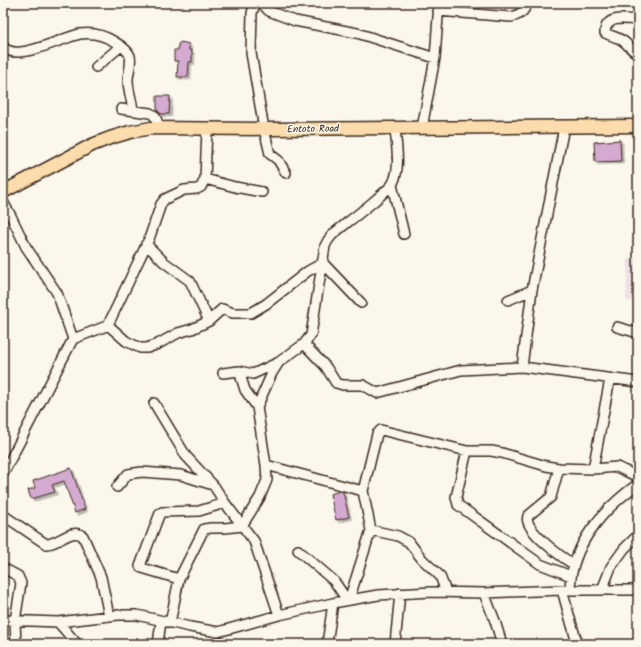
<svg xmlns="http://www.w3.org/2000/svg" width="641" height="647" font-family="Kalam,sans-serif">
  <style>
    .built { fill: #efe0e4 }
    .building { fill: #d4aad0; stroke: #3b2a1e; filter: url(#shadow) }
    .lines { fill: none; stroke-linecap: round; stroke-linejoin: round }
    .minor-casing { stroke: #3b2a1e; stroke-width: 12 }
    .major-casing { stroke: #3b2a1e; stroke-width: 15 }
    .minor { stroke: #fbf7ec; stroke-width: 9 }
    .major { stroke: #fcdcac; stroke-width: 12 }
    .labels { text-anchor: middle; stroke-width: 3; stroke-linejoin: round; paint-order: stroke }
    .street-label { font-size: 10px; fill: #3b2a1e; stroke: #fbf7ec }
  </style>
  <defs>
    <filter id="shadow"><feDropShadow dx="2.5" dy="2.5" stdDeviation="0" flood-color="#0004"/></filter>
  </defs>
  <rect width="100%" height="100%" fill="#fbf7ec"/>
  <filter id="ink" filterUnits="userSpaceOnUse"><feTurbulence type="fractalNoise" baseFrequency=".025" numOctaves="2"/><feDisplacementMap in="SourceGraphic" scale="8" xChannelSelector="R" yChannelSelector="G"/><feConvolveMatrix kernelMatrix="1 2 1 2 8 2 1 2 1" color-interpolation-filters="sRGB"/></filter>
  <g filter="url(#ink)">
    <path class="built" d="M628,259H638V302L626,300Z"/>
    <path class="building" d="M181,42L189,44V50L192,51V62H189L188,77H177L178,61H174V50H178V44Z
      M157,96H170L169,114H161L157,110Z
      M620,140L621,161L595,162L594,142Z
      M71,468L85,509L75,513L64,481L52,485L55,492L31,499L28,490L35,488L33,481Z
      M340,491L343,492L349,517L336,520L330,494Z"/>
    <g class="lines">
      <g class="minor-casing">
        <path id="minor" d="M255,3L252,13L251,53L264,129L270,154L278,160L286,173
          M261,3L269,11L295,21L357,33L435,58
          M438,11L511,17C520,15 524,12 527,3
          M638,20C625,19 605,15 605,33C611,36 618,37 623,41C630,46 630,50 638,53
          M3,46C14,64 63,37 80,34C93,32 104,35 115,42C120,45 128,50 130,56C132,64 128,73 128,80C128,90 132,101 133,110
          M96,67L121,46
          M121,109L150,113C157,116 157,121 159,128
          M422,128L435,58L439,3
          M205,179L235,187L262,192
          M392,185L404,234
          M3,202L11,216L26,247L57,293L73,339L3,474
          M146,244L164,262L190,281L209,321
          M508,300L532,290
          M108,325L126,341L140,348H147L158,344L178,333L192,329L209,321L222,309L233,313H251L266,304L308,271L323,263L361,303
          M617,327L638,333
          M73,339L104,327L108,325L149,239L161,204L165,199L184,190L197,189L201,187L205,179L207,129
          M304,344L326,367L336,383L343,385H363L377,393L461,370L522,367L638,382
          M522,367L532,290L564,127
          M239,371L245,390L257,407
          M223,373L239,371L253,374L277,363
          M154,403L186,456L214,486L225,503L254,541L279,615
          M467,451L456,497L458,505L540,564L571,576
          M266,465L363,491
          M559,468L551,497L528,516C522,529 563,558 573,564
          M593,469L610,379
          M117,487L128,474L142,472L181,475L213,485
          M3,515L46,544C58,545 71,527 83,536L101,577L109,616
          M242,526L260,497L267,480L266,465L257,407L272,373L279,362L304,344L311,335L325,246C330,234 339,230 348,222C356,216 390,189 393,183C401,167 396,145 395,127
          M371,530L398,536L409,542L422,559L440,576L446,592
          M298,550L334,581L347,600
          M3,568L18,576L21,583L15,621L16,644
          M179,579L142,568L140,566L160,513L162,512L199,511L225,503
          M562,590L575,636L579,644
          M570,590C571,545 603,509 638,484
          M602,590L611,567L624,549L638,535
          M484,593L495,621L502,644
          M349,600L371,530L363,491L377,434L381,430L467,451H491L502,453L546,466L559,468L593,469L617,467L638,477
          M3,620L58,622L118,615H137L190,627L218,632L279,615L333,603L378,595L431,592L484,593L562,590H638
          M58,622L77,644
          M170,623L179,579L204,529L211,528H225L242,526
          M158,644L161,621
          M327,644L333,603
          M395,644L400,593"/>
      </g>
      <g class="major-casing">
        <path id="major" d="M3,192L92,145L110,138L130,132L151,128L272,129L638,126"/>
      </g>
      <use href="#minor" class="minor"/>
      <use href="#major" class="major"/>
    </g>
  </g>
  <g class="labels">
    <g class="street-label">
      <text transform="translate(313 128) rotate(-1)" y="4">Entoto Road</text>
    </g>
  </g>
  <rect width="641" height="647" fill="none" stroke="#fbf7ec" stroke-width="16"/>
  <rect x="8" y="8" width="625" height="631" fill="none" stroke="#3b2a1e" stroke-width="1.5" filter="url(#ink)"/>
</svg>
